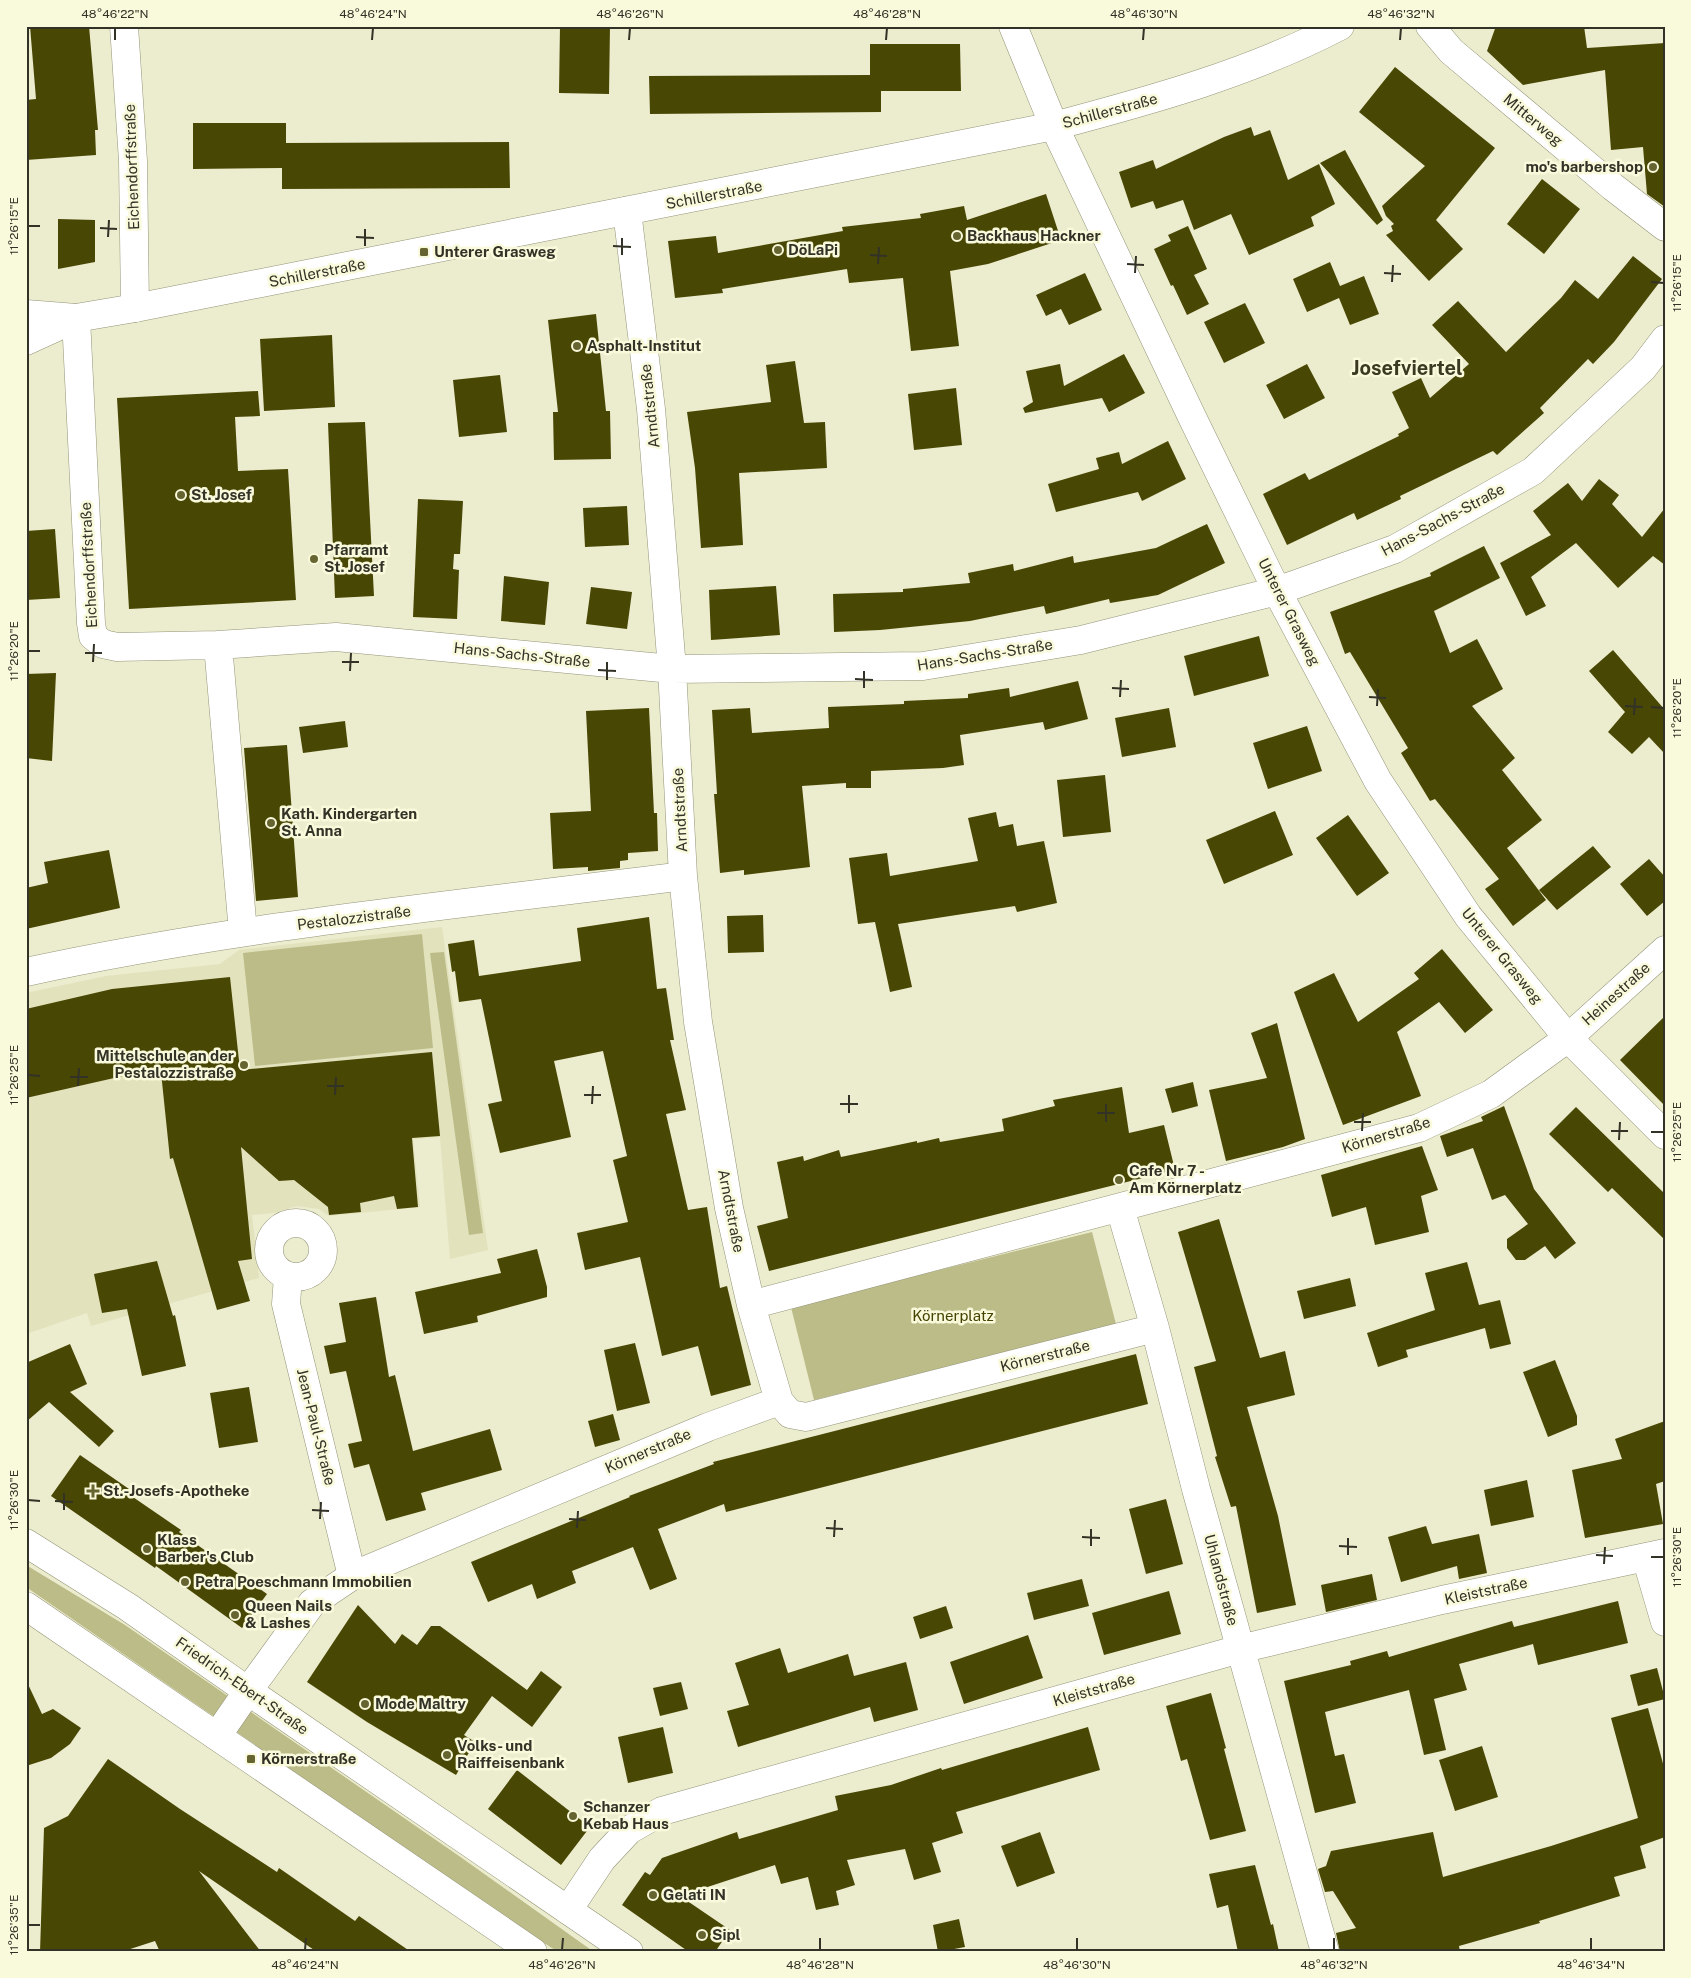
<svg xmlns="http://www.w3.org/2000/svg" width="1691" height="1978" font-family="'Public Sans',sans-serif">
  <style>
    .built { fill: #e2e2bd }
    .green { fill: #bcbc89 }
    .building { fill: #494704 }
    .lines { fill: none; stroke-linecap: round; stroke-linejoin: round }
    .street-casing { stroke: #949479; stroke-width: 29 }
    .secondary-casing { stroke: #949479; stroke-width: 29 }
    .street { stroke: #fff; stroke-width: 28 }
    .secondary { stroke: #fff; stroke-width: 28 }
    .ticks { fill: none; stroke: #323227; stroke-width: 2 }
    .poi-dot { fill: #666431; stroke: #f9f9db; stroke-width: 2 }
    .labels { text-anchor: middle; stroke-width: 5; stroke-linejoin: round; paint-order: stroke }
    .street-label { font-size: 15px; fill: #323227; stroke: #f9f9db }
    .poi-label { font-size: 15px; font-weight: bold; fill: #323227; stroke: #f9f9db; text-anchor: start }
    .park-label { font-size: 15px; fill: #454302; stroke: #f9f9db }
    .district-label { font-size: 20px; font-weight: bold; fill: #3a3921; stroke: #f9f9db }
    .neatline { fill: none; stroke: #323227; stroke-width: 2 }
    .ticks-label { font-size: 12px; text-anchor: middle; fill: #323227 }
  </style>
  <rect width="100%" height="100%" fill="#ececce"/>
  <path class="built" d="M442,927L488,1250L450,1259L440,1137L413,1139L420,1207L329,1216L319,1209L297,1206L273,1213L252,1215L259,1278L91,1326L87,1313L26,1334V993L106,976L220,964L239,950Z"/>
  <path class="green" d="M422,934L433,1048L255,1066L243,953Z
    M444,952L483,1233L469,1235L430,953Z
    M1092,1232L1116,1324L814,1400L791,1307Z
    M26,1565L125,1625L459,1856L594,1952H558L499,1913L26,1587Z"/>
  <path class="building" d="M30,26H89L98,130H95L96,155L26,160V100L36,99Z
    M560,26H610L609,94L559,93Z
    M1496,26H1584L1587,48L1665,43V207L1647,194L1643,147L1611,150L1605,70L1523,85L1487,51Z
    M870,44H960L961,91H881V112L650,114L649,76L870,75Z
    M1395,67L1495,148L1436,220L1463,249L1429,281L1386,235L1393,231L1391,226L1394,224L1386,216L1382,206L1425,166L1359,112Z
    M193,123H286V143L509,142L510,188L282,189V168L193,169Z
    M1251,127L1254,136L1270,130L1288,180L1319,164L1335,204L1311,217L1314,226L1249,255L1231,214L1194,230L1183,200L1156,209L1153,201L1131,208L1119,172L1153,160L1156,169L1224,137Z
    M1345,150L1383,220L1377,225L1320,163Z
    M1542,179L1580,209L1544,254L1507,224Z
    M1046,194L1061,240L988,264L950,271L959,346L911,351L903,278L849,283L847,269L722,289L723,293L675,298L668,241L716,236L718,253L843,231L842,227L921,218L920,214L964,206L967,220Z
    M58,219L95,220V262L58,269Z
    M1188,226L1207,269L1194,275L1209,304L1187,315L1173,285L1171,286L1154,249L1171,241L1168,235Z
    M1633,256L1662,279L1614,342L1593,364L1588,359L1540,408L1544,413L1497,455L1493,451L1400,496L1401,499L1357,520L1354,513L1287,545L1263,494L1305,473L1309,480L1399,436L1398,434L1409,428L1392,392L1421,378L1430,398L1469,364L1432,325L1458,301L1506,352L1561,298L1575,280L1598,299Z
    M1330,262L1340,286L1364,276L1379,314L1350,325L1339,298L1307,312L1293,279Z
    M1085,273L1102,310L1069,325L1061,309L1046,316L1036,295Z
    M1245,303L1265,343L1224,363L1204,322Z
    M596,314L606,411H610L611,459L554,460L553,412H558L548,320Z
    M332,335L335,407L264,411L260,339Z
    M1124,354L1145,393L1109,412L1102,398L1025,413L1023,408L1033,402L1026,371L1060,364L1064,386Z
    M795,361L804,423L825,422L827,468L739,473L743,545L701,548L695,468L687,412L771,402L766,365Z
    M1307,364L1325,398L1284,419L1266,385Z
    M500,375L507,432L459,437L453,380Z
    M956,388L962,445L914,450L908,394Z
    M258,391L260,416L235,417L238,471L288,469L296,600L129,609L117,398Z
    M365,422L374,596L335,598L328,423Z
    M1168,441L1186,479L1142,501L1138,492L1056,512L1048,484L1099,469L1096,458L1119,452L1122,464Z
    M1599,479L1619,495L1612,504L1642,537L1665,508V565L1653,556L1618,588L1576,543L1531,577L1546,606L1526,616L1500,563L1551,535L1533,511L1568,483L1582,501Z
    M418,499L463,501L460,554H454L453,569L459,570L457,619L413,617Z
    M627,506L629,545L585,547L583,508Z
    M1207,524L1225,563L1158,595L1110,603L1109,599L1046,614L1044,606L970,621L880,630L834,632L833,594L903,592V589L970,583L968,573L1013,564L1014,571L1073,556L1074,563L1156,548Z
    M55,529L60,598L26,600V531Z
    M1484,546L1500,578L1434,611L1450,653L1477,639L1503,689L1472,706L1515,758L1502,770L1542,820L1507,848L1546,900L1513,926L1485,889L1499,879L1435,799L1430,801L1401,753L1408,748L1350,652L1345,654L1330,612L1431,576L1430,573Z
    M504,576L549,582L545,625L501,621Z
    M776,586L780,635L711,640L709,590Z
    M591,587L632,592L627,629L586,624Z
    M1259,636L1269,676L1194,696L1184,656Z
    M1613,650L1665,710V754L1649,737L1632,754L1608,732L1625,712L1589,671Z
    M56,673L52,761L26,758V674Z
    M1078,681L1088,719L1045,730L1043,722L960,735L964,765L943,768L871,771V788H846V783L802,786L810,867L744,875V870L720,873L714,794H717L712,710L750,708L752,733L829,728L828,707L904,704V701L968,698V694L1009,688L1010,697Z
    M649,708L654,813H657L658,851L628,853V860L620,861V868L588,871V867L553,869L550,813L591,811L586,711Z
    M1169,708L1176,747L1122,757L1115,718Z
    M345,721L348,747L303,753L299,727Z
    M1307,726L1322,771L1268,789L1253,743Z
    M287,745L298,897L256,901L244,748Z
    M1105,775L1111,832L1063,837L1057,780Z
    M1275,811L1293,855L1224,884L1206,840Z
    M996,812L999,827L1013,824L1017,846L1044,841L1057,903L1017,912L1015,906L898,924L912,987L890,992L875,922L858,924L849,858L887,853L890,876L978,861L968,818Z
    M1348,815L1389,873L1357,896L1316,838Z
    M1593,846L1611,867L1557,910L1539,890Z
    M109,850L120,908L26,929V888L48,883L44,862Z
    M1649,859L1665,877V901L1647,916L1620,884Z
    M763,915L764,952L728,953L727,916Z
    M649,917L657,989L666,988L674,1040H670L686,1110L666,1114L688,1210L707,1207L720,1288L727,1286L751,1385L711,1396L698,1346L662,1356L640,1257L585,1270L577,1233L628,1222L613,1160L627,1156L603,1051L554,1061L571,1137L500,1153L488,1104L502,1101L481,999L459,1002L455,971L452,972L448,944L474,940L479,976L581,961L577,928Z
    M1442,949L1493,1010L1465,1033L1439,1002L1397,1032L1421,1096L1343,1125L1294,992L1334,973L1358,1022L1419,979L1414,973Z
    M230,977L240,1070L432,1052L440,1136L412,1138L418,1207L397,1209L394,1196L360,1203L361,1212L329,1215L328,1207L294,1180L279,1181L241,1147L252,1259L238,1261L250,1301L217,1310L173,1158L170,1159L161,1072L123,1076L26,1098V1009L112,989Z
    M1665,1016V1106L1620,1060Z
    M1277,1023L1305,1139L1283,1147L1226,1161L1209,1090L1267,1078L1251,1033Z
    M1193,1082L1198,1106L1172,1113L1165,1089Z
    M1122,1087L1129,1133L1164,1125L1175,1170L769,1271L757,1226L788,1218L777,1162L803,1156L804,1161L839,1150L841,1157L917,1141V1143L939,1138L940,1142L1004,1131L1002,1119L1055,1106L1053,1100Z
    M1504,1106L1534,1189L1576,1243L1555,1259L1545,1246L1525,1260H1516L1507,1248V1239L1528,1224L1505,1195L1492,1200L1473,1148L1447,1157L1440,1136L1483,1121L1481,1117Z
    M1576,1107L1665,1194V1240L1612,1188L1608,1192L1549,1134Z
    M1422,1146L1438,1190L1421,1196L1429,1232L1375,1245L1366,1207L1332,1217L1321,1175Z
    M1219,1219L1260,1358L1285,1351L1295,1395L1247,1407L1278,1516L1296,1605L1257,1613L1236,1506L1231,1507L1215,1457L1217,1456L1194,1367L1216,1361L1178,1232Z
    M537,1249L547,1287V1297L477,1316L478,1322L424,1334L415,1292L501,1273L497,1259Z
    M157,1261L173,1316L175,1315L186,1366L142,1376L127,1309L102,1313L94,1274Z
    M1467,1262L1479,1305L1500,1300L1511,1344L1490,1349L1485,1328L1406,1350L1408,1357L1378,1367L1367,1333L1435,1310L1425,1273Z
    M1350,1278L1356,1306L1304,1319L1297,1291Z
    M376,1297L389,1377L395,1375L413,1451L490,1429L502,1470L421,1493L426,1510L386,1521L369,1464L354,1468L348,1444L362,1441L346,1371L330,1374L324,1346L346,1342L339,1303Z
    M635,1343L650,1403L617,1411L604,1350Z
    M70,1344L87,1384L70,1392L114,1431L99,1447L49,1402L26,1422V1363Z
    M1136,1354L1148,1404L726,1512L724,1504L658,1529L677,1579L650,1590L633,1547L572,1571L576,1583L537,1599L532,1584L488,1602L471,1562L630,1497L629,1496L714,1464L713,1462Z
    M1555,1360L1577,1416V1425L1548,1437L1523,1372Z
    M249,1387L258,1442L219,1448L210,1393Z
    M613,1414L620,1440L595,1447L588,1421Z
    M1665,1421V1481L1656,1484L1663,1524L1585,1538L1572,1470L1622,1459L1615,1439Z
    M80,1455L129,1489L127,1493L181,1530L179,1532L267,1594L242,1628L156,1566L155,1568L51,1496Z
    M1527,1480L1534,1517L1491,1526L1484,1490Z
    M1166,1499L1183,1564L1146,1574L1129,1509Z
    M1426,1526L1432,1544L1479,1534L1487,1573L1459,1579L1457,1566L1401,1582L1388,1537Z
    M1372,1574L1377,1600L1326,1612L1321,1585Z
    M1082,1579L1089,1606L1034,1620L1027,1593Z
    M1169,1591L1181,1634L1104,1655L1092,1613Z
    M1618,1601L1628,1643L1538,1665L1533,1644L1459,1664L1467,1690L1434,1699L1446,1750L1424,1755L1409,1690L1325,1712L1335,1756L1344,1754L1356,1803L1315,1813L1284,1681L1351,1665L1350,1661L1387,1651L1389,1657L1512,1621L1514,1627Z
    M358,1605L395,1644L402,1634L417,1645L431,1626H440L527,1690L541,1671L562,1687L532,1727L492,1696L464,1735L475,1742L456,1775L367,1722L307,1682Z
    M946,1606L953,1628L920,1639L913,1617Z
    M1028,1635L1043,1678L964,1704L950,1662Z
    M780,1648L788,1673L848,1654L854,1676L906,1662L918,1710L874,1722L870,1707L738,1747L727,1711L749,1705L735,1663Z
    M1657,1668L1665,1699L1638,1706L1630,1675Z
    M26,1680L42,1714L53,1709L81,1728L70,1744L51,1758L26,1766Z
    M681,1682L688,1709L660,1716L653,1688Z
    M1211,1693L1226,1748L1224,1749L1246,1831L1210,1840L1187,1759L1181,1761L1166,1706Z
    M1648,1708L1665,1771V1837L1640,1846L1646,1868L1614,1877L1620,1896L1539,1921L1540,1923L1459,1946L1460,1952H1340L1336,1933L1356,1928L1333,1891L1325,1892L1318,1869L1326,1866L1331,1851L1433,1832L1443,1877L1551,1846L1638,1818L1611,1718Z
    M663,1727L673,1773L628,1783L618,1737Z
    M1088,1727L1100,1770L956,1812L963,1833L932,1843L941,1872L914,1880L905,1849L847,1860L855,1885L836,1891L839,1905L816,1910L808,1877L781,1884L775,1865L680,1896L730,1930L715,1952H689L622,1905L645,1872L650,1875L662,1858L737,1832L739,1839L838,1810L835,1796L891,1785L941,1768L942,1770Z
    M1482,1746L1498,1797L1455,1811L1439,1760Z
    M108,1759L180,1809L277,1872L279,1868L355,1921L359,1916L411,1952H317L199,1871L261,1952H160L155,1941L121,1952H40L44,1828L68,1816Z
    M517,1770L590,1827L561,1865L488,1809Z
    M1040,1832L1055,1873L1017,1887L1001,1846Z
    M1255,1865L1271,1925L1273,1924L1279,1952H1238L1228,1905L1217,1908L1209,1874Z
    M959,1919L965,1947L938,1952L933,1925Z"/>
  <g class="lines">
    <g class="street-casing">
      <path id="street" d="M124,26L133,161L135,308
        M1013,26L1054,126L1192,417L1277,591L1378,781L1468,916L1568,1038L1665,1135
        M1430,26L1451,51L1613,187L1665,227
        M627,211L651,409L672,669L683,876L698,1022L729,1208L751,1305L779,1401L790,1414L806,1417L1155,1328
        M76,318L91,623L93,636L103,644L117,647L218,645L336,637L672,669L923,666L1081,640L1277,591L1395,549L1533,471L1643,368L1665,339
        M218,645L243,932
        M26,972C242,925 465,904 683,876
        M1120,1208L1155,1328L1196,1489L1325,1952
        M269 1250a27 27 0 1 1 54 0a27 27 0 1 1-54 0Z
        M288,1277L286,1304L352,1576
        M751,1305L1419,1128L1491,1094L1568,1038L1665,950
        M1646,1557L1665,1622
        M217,1736L248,1691L312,1603L352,1576L708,1427L779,1401
        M568,1910L602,1859L629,1830L662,1811L1240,1649L1442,1600L1665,1553"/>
    </g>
    <g class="secondary-casing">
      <path id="secondary" d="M26,314L76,318L135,308L1054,126C1152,100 1250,73 1340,26
        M26,341L74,319
        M26,1543L128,1607L248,1691L629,1952
        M26,1606L533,1952"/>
    </g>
    <use href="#street" class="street"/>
    <use href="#secondary" class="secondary"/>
  </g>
  <path class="ticks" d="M115,40V28M372,40L373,28M629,40L630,28M886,40L887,28M1143,40L1144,28M1400,40L1401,28M28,226H40M100,228L117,229M108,237L109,220M356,237L374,238M365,246V229M613,246L631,247M622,255V238M870,255L887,256M878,264L879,247M1127,264L1144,265M1135,273L1136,256M1384,273L1401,274M1392,282L1393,265M1651,282L1664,283M28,651H40M85,653H102M93,662L94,644M342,662H359M598,670L616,671M350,671L351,653M855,679L873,680M607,680V662M864,688V671M1112,688L1129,689M1120,697L1121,680M1369,697L1386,698M1377,706L1378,689M1625,706L1643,707M1651,707L1664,708M1634,715L1635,698M28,1075L40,1076M70,1077H88M78,1086L79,1068M327,1086H344M335,1095L336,1077M584,1095H601M592,1104L593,1086M840,1104H858M849,1113V1095M1097,1113H1115M1106,1122V1104M1354,1122H1371M1362,1131L1363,1113M1611,1131H1628M1651,1132H1664M1619,1140L1620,1122M28,1500L40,1501M55,1501L73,1502M64,1510V1493M312,1510L329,1511M320,1519L321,1502M569,1519L586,1520M577,1528L578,1511M826,1528L843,1529M834,1537L835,1520M1082,1537L1100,1538M1091,1546V1529M1339,1546L1357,1547M1348,1555V1538M1596,1555L1613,1556M1651,1557H1664M1604,1564L1605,1547M28,1925H40M305,1950L306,1938M562,1950L563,1938M820,1950V1938M1077,1950V1938M1334,1950V1938M1591,1950V1938"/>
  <g class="poi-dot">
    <circle cx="1653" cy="167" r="5"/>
    <circle cx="957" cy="236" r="5"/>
    <circle cx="778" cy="250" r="5"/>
    <rect x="419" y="247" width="10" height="10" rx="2.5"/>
    <circle cx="577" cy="346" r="5"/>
    <circle cx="181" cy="495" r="5"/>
    <circle cx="314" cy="559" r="5"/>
    <circle cx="271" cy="823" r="5"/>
    <circle cx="244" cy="1065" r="5"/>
    <circle cx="1119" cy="1180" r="5"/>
    <path d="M90.5 1483.5h5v5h5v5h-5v5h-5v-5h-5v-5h5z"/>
    <circle cx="147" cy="1549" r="5"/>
    <circle cx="185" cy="1582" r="5"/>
    <circle cx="235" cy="1615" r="5"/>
    <circle cx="365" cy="1704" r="5"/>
    <circle cx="447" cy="1755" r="5"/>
    <rect x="246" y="1754" width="10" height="10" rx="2.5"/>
    <circle cx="573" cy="1816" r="5"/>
    <circle cx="653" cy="1895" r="5"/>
    <circle cx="702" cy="1935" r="5"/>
  </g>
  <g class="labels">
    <g class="street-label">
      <text transform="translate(1110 111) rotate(-15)" y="5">Schillerstraße</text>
      <text transform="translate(1533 120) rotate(40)" y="5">Mitterweg</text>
      <text transform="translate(132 167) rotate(-92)" y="5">Eichendorffstraße</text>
      <text transform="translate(714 195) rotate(-11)" y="5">Schillerstraße</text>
      <text transform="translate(317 273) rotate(-11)" y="5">Schillerstraße</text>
      <text transform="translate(650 406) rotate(-96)" y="5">Arndtstraße</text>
      <text transform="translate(1443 520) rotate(-28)" y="5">Hans-Sachs-Straße</text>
      <text transform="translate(89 565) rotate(-93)" y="5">Eichendorffstraße</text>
      <text transform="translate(1289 612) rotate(63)" y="5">Unterer Grasweg</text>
      <text transform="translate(522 655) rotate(6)" y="5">Hans-Sachs-Straße</text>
      <text transform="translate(985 655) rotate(-9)" y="5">Hans-Sachs-Straße</text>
      <text transform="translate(680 810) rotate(-93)" y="5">Arndtstraße</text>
      <text transform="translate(354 918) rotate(-7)" y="5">Pestalozzistraße</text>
      <text transform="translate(1502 956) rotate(51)" y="5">Unterer Grasweg</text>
      <text transform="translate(1616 994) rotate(-42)" y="5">Heinestraße</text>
      <text transform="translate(1386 1135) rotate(-17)" y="5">Körnerstraße</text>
      <text transform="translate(731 1211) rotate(79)" y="5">Arndtstraße</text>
      <text transform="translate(1045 1356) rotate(-14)" y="5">Körnerstraße</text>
      <text transform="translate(316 1427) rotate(76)" y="5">Jean-Paul-Straße</text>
      <text transform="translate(648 1451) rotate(-23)" y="5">Körnerstraße</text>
      <text transform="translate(1221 1580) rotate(75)" y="5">Uhlandstraße</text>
      <text transform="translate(1486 1591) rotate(-12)" y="5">Kleiststraße</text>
      <text transform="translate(242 1686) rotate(35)" y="5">Friedrich-Ebert-Straße</text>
      <text transform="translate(1094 1690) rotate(-16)" y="5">Kleiststraße</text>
    </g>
    <g class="poi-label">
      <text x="1643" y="172" text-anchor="end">mo's barbershop</text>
      <text x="967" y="241">Backhaus Hackner</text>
      <text x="788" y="255">DöLaPi</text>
      <text x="434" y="257">Unterer Grasweg</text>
      <text x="587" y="351">Asphalt-Institut</text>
      <text x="191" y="500">St. Josef</text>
      <text x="324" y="555">Pfarramt<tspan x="324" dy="17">St. Josef</tspan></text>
      <text x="281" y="819">Kath. Kindergarten<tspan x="281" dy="17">St. Anna</tspan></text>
      <text x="234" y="1061" text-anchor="end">Mittelschule an der<tspan x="234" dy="17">Pestalozzistraße</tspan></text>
      <text x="1129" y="1176">Cafe Nr 7 -<tspan x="1129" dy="17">Am Körnerplatz</tspan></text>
      <text x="103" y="1496">St.-Josefs-Apotheke</text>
      <text x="157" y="1545">Klass<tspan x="157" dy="17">Barber's Club</tspan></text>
      <text x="195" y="1587">Petra Poeschmann Immobilien</text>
      <text x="245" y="1611">Queen Nails<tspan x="245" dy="17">&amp; Lashes</tspan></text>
      <text x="375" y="1709">Mode Maltry</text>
      <text x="457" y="1751">Volks- und<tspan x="457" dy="17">Raiffeisenbank</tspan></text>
      <text x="261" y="1764">Körnerstraße</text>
      <text x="583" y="1812">Schanzer<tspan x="583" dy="17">Kebab Haus</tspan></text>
      <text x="663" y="1900">Gelati IN</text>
      <text x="712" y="1940">Sipl</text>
    </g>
    <g class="park-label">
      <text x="953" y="1321">Körnerplatz</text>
    </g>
    <g class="district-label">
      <text x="1407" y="375">Josefviertel</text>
    </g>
  </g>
  <rect width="1691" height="1978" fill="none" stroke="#f9f9db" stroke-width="55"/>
  <rect x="28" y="28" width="1636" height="1922" class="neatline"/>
  <g class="ticks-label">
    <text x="115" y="18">48°46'22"N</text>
    <text x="373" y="18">48°46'24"N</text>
    <text x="630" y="18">48°46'26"N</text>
    <text x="887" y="18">48°46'28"N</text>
    <text x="1144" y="18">48°46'30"N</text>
    <text x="1401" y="18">48°46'32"N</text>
    <text transform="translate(14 226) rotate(-90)" y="4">11°26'15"E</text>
    <text transform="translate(1677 283) rotate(-90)" y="4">11°26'15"E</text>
    <text transform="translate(14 651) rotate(-90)" y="4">11°26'20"E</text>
    <text transform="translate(1677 708) rotate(-90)" y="4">11°26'20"E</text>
    <text transform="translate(14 1075) rotate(-90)" y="4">11°26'25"E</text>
    <text transform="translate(1677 1132) rotate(-90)" y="4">11°26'25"E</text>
    <text transform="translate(14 1500) rotate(-90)" y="4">11°26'30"E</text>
    <text transform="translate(1677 1557) rotate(-90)" y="4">11°26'30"E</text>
    <text transform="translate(14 1925) rotate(-90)" y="4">11°26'35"E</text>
    <text x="305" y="1969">48°46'24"N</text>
    <text x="562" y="1969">48°46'26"N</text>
    <text x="820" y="1969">48°46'28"N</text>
    <text x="1077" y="1969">48°46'30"N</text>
    <text x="1334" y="1969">48°46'32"N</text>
    <text x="1591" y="1969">48°46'34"N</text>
  </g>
</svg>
